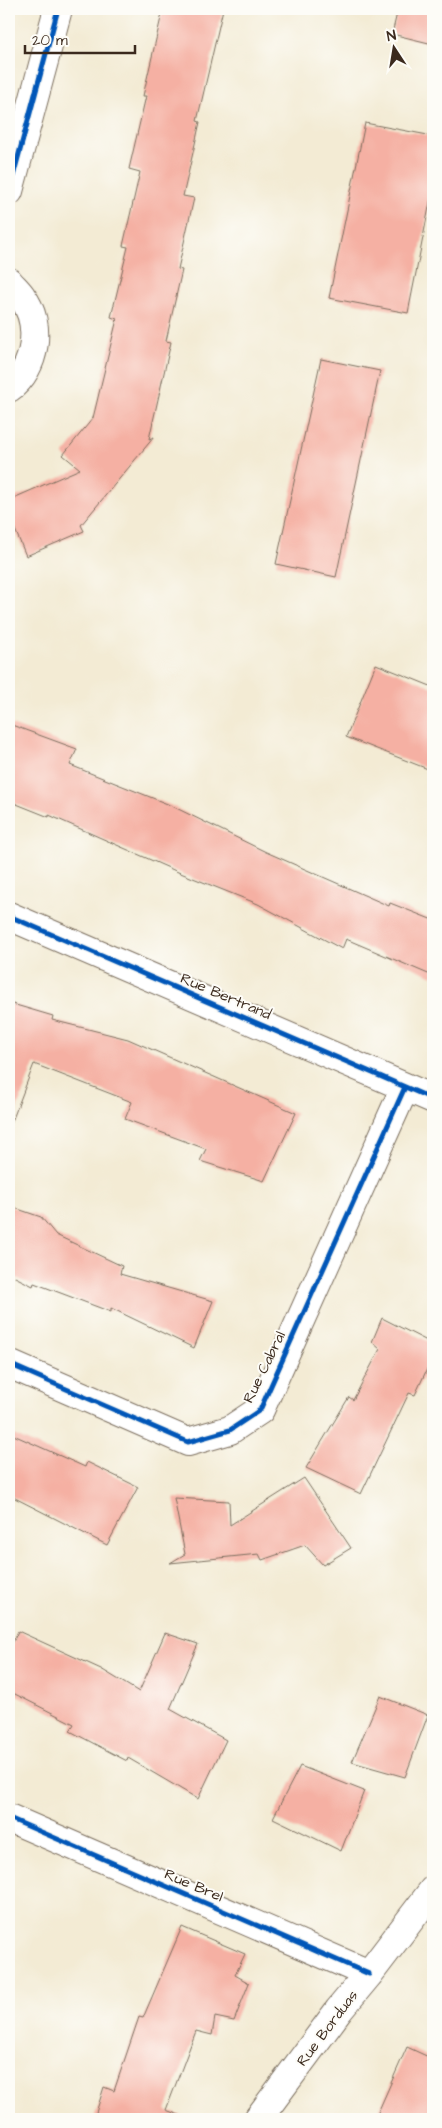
<svg xmlns="http://www.w3.org/2000/svg" width="442" height="2128" font-family="'Architects Daughter',sans-serif">
  <style>
    .building { fill: #f5b0a3 }
    .lines { fill: none; stroke-linecap: round; stroke-linejoin: round }
    .minor-casing { stroke: #7b6e5e; stroke-width: 30 }
    .minor { stroke: #fff; stroke-width: 28 }
    .cycleway-casing { stroke: #fdfcf7; stroke-width: 8 }
    .cycleway { stroke: #0057b8; stroke-width: 5 }
    .labels { text-anchor: middle; stroke-width: 4; stroke-linejoin: round; paint-order: stroke }
    .street-label { font-size: 15px; fill: #3b2a1e; stroke: #fdfcf7 }
  </style>
  <rect width="100%" height="100%" fill="#fdfcf7"/>
  <filter id="ink" filterUnits="userSpaceOnUse"><feTurbulence type="fractalNoise" baseFrequency=".02" numOctaves="2"/><feDisplacementMap in="SourceGraphic" scale="10" xChannelSelector="R" yChannelSelector="G"/><feConvolveMatrix kernelMatrix="1 2 1 2 8 2 1 2 1" color-interpolation-filters="sRGB"/></filter>
  <filter id="wash" filterUnits="userSpaceOnUse"><feTurbulence type="fractalNoise" baseFrequency=".0096" numOctaves="4" result="noise"/><feDisplacementMap in="SourceGraphic" scale="20" xChannelSelector="R" yChannelSelector="G"/><feGaussianBlur stdDeviation="1.12" result="paint"/><feColorMatrix in="noise" values="0 0 0 0 0 0 0 0 0 0 0 0 0 0 0 0 0 1.4 0 .05"/><feComposite in="paint" operator="in"/></filter>
  <g filter="url(#wash)">
    <rect width="100%" height="100%" fill="#f3ebd4"/>
    <g id="blocks">
      <path class="building" d="M163,9H223L197,121L200,122L183,196L194,198L178,269L182,270L166,341L171,342L149,439L154,437L81,525L84,531L26,556L9,515V500L80,469L63,455L93,418L117,319L111,317L128,247L123,246L140,172L129,169L146,96H143Z
        M398,9H433V44L392,34Z
        M365,123L433,136V187L408,313L329,298Z
        M321,359L380,371L336,577L276,564Z
        M376,664L433,687V771L346,737Z
        M9,724L77,749L70,765L170,805L266,852L389,906L390,903L433,920V976L346,939L342,949L258,904L178,872L49,815V817L9,801Z
        M9,1003L53,1016L52,1020L128,1039L296,1113L264,1181L200,1161L206,1149L125,1119L132,1102L34,1064L11,1124H9Z
        M9,1206L41,1217L56,1235L122,1266L120,1274L213,1301L194,1348L111,1308V1312L34,1283L33,1286L9,1274Z
        M382,1318L433,1344V1356L415,1395L409,1393L361,1494L306,1468L349,1397L353,1400L380,1349L372,1342Z
        M9,1433L85,1467L87,1462L138,1487L107,1545L9,1495Z
        M304,1478L351,1548L323,1565L305,1545L262,1560L259,1554L170,1563L185,1554L174,1498L229,1501L230,1525Z
        M18,1631L101,1669L139,1692L165,1633L198,1644L170,1709L226,1740L198,1799L128,1758L127,1761L70,1731L74,1724L9,1691V1651Z
        M380,1696L428,1715L405,1777L352,1762Z
        M300,1766L364,1791L341,1851L273,1818Z
        M182,1927L245,1954L235,1975L249,1983L234,2021L215,2017L212,2035L196,2031L166,2110L182,2116L181,2119H94L104,2087L114,2091L139,2017L143,2018Z
        M407,2047L433,2059V2119H375Z"/>
    </g>
  </g>
  <g filter="url(#ink)">
    <use href="#blocks" fill-opacity="0" stroke="#7b6e5e" stroke-width="1"/>
    <g class="lines">
      <g class="minor-casing">
        <path id="minor" d="M9,191L58,9
          M9,282C13,287 18,291 22,297C43,324 36,369 9,388
          M9,916L433,1099
          M9,1364L188,1442L230,1430L260,1410L405,1087
          M9,1818L369,1974
          M258,2119L339,2010L369,1974L433,1890"/>
      </g>
      <use href="#minor" class="minor"/>
      <g class="cycleway-casing">
        <path id="cycleway" d="M9,191L58,9
          M9,916L433,1099
          M9,1364L188,1442L230,1430L260,1410L405,1087
          M9,1818L369,1974"/>
      </g>
      <use href="#cycleway" class="cycleway"/>
    </g>
  </g>
  <g class="labels">
    <g class="street-label">
      <text transform="translate(226 996) rotate(23)" y="5">Rue Bertrand</text>
      <text transform="translate(264 1367) rotate(-64)" y="5">Rue Cabral</text>
      <text transform="translate(194 1885) rotate(23)" y="5">Rue Brel</text>
      <text transform="translate(327 2028) rotate(-53)" y="5">Rue Borduas</text>
    </g>
  </g>
  <rect width="442" height="2128" fill="none" stroke="#fdfcf7" stroke-width="30"/>
  <g transform="translate(394 48) rotate(348)" stroke="#fdfcf7" stroke-width="4" paint-order="stroke">
  <path d="M0-4L9 19L0 12L-9 19Z" fill="#3b2a1e"/>
  <text y="-8" font-size="14" font-weight="bold" text-anchor="middle" fill="#3b2a1e">N</text>
  </g>
  <path d="M25 45v8h110v-8" fill="none" stroke="#3b2a1e" stroke-width="2.5"/>
  <text x="32" y="45" font-size="15" fill="#3b2a1e" stroke="#fdfcf7" stroke-width="4" paint-order="stroke">20 m</text>
</svg>
